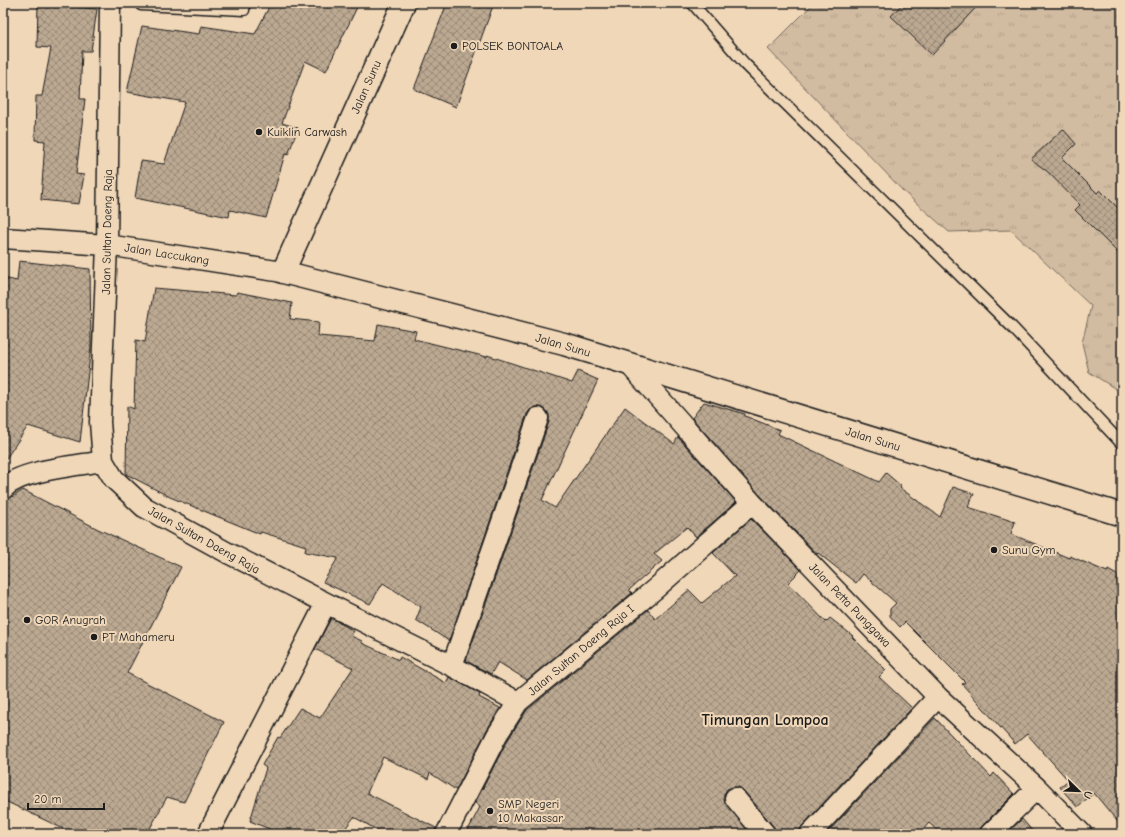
<svg xmlns="http://www.w3.org/2000/svg" width="1125" height="837" font-family="'Comic Neue',sans-serif">
  <style>
    .park { fill: url(#park-tufts); stroke: #766c5e }
    .building { fill: url(#building-cross-hatch); stroke: #1c1c1c }
    .lines { fill: none; stroke-linecap: round; stroke-linejoin: round }
    .lane-casing { stroke: #1c1c1c; stroke-width: 13 }
    .street-casing { stroke: #1c1c1c; stroke-width: 23 }
    .secondary-casing { stroke: #1c1c1c; stroke-width: 25 }
    .lane { stroke: #f0d7b8; stroke-width: 10 }
    .street { stroke: #f0d7b8; stroke-width: 20 }
    .secondary { stroke: #f0d7b8; stroke-width: 22 }
    .poi-dot { fill: #1c1c1c; stroke: #f0d7b8; stroke-width: 1.5 }
    .labels { text-anchor: middle; stroke-width: 4; stroke-linejoin: round; paint-order: stroke }
    .poi-label { font-size: 12px; fill: #1c1c1c; stroke: #f0d7b8; text-anchor: start }
    .street-label { font-size: 12px; fill: #1c1c1c; stroke: #f0d7b8 }
    .district-label { font-size: 16px; font-weight: bold; fill: #1c1c1c; stroke: #f0d7b8 }
  </style>
  <defs>
    <pattern id="park-tufts" width="24" height="20" patternUnits="userSpaceOnUse"><rect width="24" height="20" fill="#d1bba1"/><path d="M3 7l-1-3M5 7V3M7 7l1-3M15 17l-1-3M17 17v-4M19 17l1-3" fill="none" stroke="#b3a08a"/></pattern>
    <pattern id="building-cross-hatch" width="8" height="8" patternUnits="userSpaceOnUse"><rect width="8" height="8" fill="#bca992"/><path d="M0 0l8 8M0 8l8-8" fill="none" stroke="#988976"/></pattern>
  </defs>
  <rect width="100%" height="100%" fill="#f0d7b8"/>
  <filter id="ink" filterUnits="userSpaceOnUse"><feTurbulence type="fractalNoise" baseFrequency=".025" numOctaves="2"/><feDisplacementMap in="SourceGraphic" scale="8" xChannelSelector="R" yChannelSelector="G"/><feConvolveMatrix kernelMatrix="1 2 1 2 8 2 1 2 1" color-interpolation-filters="sRGB"/></filter>
  <g filter="url(#ink)">
    <path class="park" d="M814,3H1122V393L1089,372L1082,343L1091,306L1011,230L949,232L904,192L768,49Z"/>
    <path class="building" d="M271,3H359L326,71L305,61L282,123L298,128L288,155L285,154L266,218L230,210L229,217L135,198L141,161L164,164L185,102L127,92L142,26L199,34L201,26L255,34Z
      M447,3H494L456,107L414,89Z
      M903,3H980L932,55L891,16Z
      M38,4L97,9L91,51H82L80,99H85L76,174L84,175L79,204L41,200L45,141L35,140L36,96H42L51,48L37,47Z
      M1063,129L1076,144L1062,158L1097,193L1100,190L1122,212V257L1075,210L1080,205L1048,172L1031,159Z
      M19,261L90,269L91,346L80,442L28,426L3,463V278L17,281Z
      M154,288L236,295L237,292L292,303L290,319L319,322L318,336L375,341L378,324L416,331L414,339L487,357V355L572,383L578,371L598,380L542,500L555,508L625,407L674,444L678,437L736,502L696,537L687,527L654,554L662,561L629,590L632,593L527,680L498,662L491,674L466,661L549,422V415L546,410L541,407H535L530,410L527,414L449,641L416,620L421,607L383,583L370,604L323,582L338,558L305,552L306,546L261,532L260,534L170,497L126,474L127,406L134,409L136,340L145,342Z
      M704,402L745,414V416L780,430L778,434L879,482L886,473L901,486L900,488L940,517L953,487L974,494L968,507L1015,522L1011,534L1069,558L1070,556L1107,572L1108,570L1122,578V827L1094,793L1077,807L1060,787L1068,780L1027,734L1015,744L962,684L965,682L905,622L900,627L890,616V609L896,603L863,574L856,583L818,553L817,554L760,495L692,418Z
      M23,490L98,529L181,567L127,673L224,722L184,802L167,797L147,834H74L3,800V500L10,498Z
      M751,519L801,570L788,583L826,622L830,618L853,636L852,637L886,670L879,677L912,708L802,826L799,834H776L774,827L744,791L739,787H733L727,789L724,794V800L750,834H466L480,807L475,803L507,741L527,710L648,610L655,619L689,590L702,603L735,576L713,553Z
      M331,618L354,631L351,636L362,641V643L399,660L400,657L446,683L449,677L480,694L479,697L500,708L487,730L456,790L430,773L428,779L383,757L367,793L436,828L435,834H384L354,817L341,834H281L250,821L266,768L262,765L278,737L280,738L300,708L320,718L353,668L315,649Z
      M935,718L991,777L994,773L1014,794L982,826L979,834H941L929,823L919,834H826Z
      M1022,819L1035,834H1006Z"/>
    <g class="lines">
      <g class="lane-casing">
        <path id="lane" d="M141,3V5L244,10L245,3
          M692,3L745,64L1012,327L1122,444"/>
      </g>
      <g class="street-casing">
        <path id="street" d="M110,3L107,245L100,422L103,461L114,479L144,507L228,553L326,603L208,834
          M3,238L107,245L283,272
          M629,364L752,503L938,697L1037,788L1082,834
          M3,489C19,470 77,466 103,461
          M326,603L452,666L518,702L655,589L752,503
          M452,666L538,418
          M735,798L765,834
          M446,834L497,735L518,702
          M810,834L938,697
          M990,834L1037,788"/>
      </g>
      <g class="secondary-casing">
        <path id="secondary" d="M404,3L283,272L564,344L1122,515"/>
      </g>
      <use href="#lane" class="lane"/>
      <use href="#street" class="street"/>
      <use href="#secondary" class="secondary"/>
    </g>
  </g>
  <g class="poi-dot">
    <circle cx="454" cy="46" r="4"/>
    <circle cx="259" cy="132" r="4"/>
    <circle cx="994" cy="550" r="4"/>
    <circle cx="27" cy="620" r="4"/>
    <circle cx="94" cy="637" r="4"/>
    <circle cx="490" cy="811" r="4"/>
  </g>
  <g class="labels">
    <g class="poi-label">
      <text x="462" y="50">POLSEK BONTOALA</text>
      <text x="267" y="136">Kuiklin Carwash</text>
      <text x="1002" y="554">Sunu Gym</text>
      <text x="35" y="624">GOR Anugrah</text>
      <text x="102" y="641">PT Mahameru</text>
      <text x="498" y="808">SMP Negeri<tspan x="498" dy="14">10 Makassar</tspan></text>
    </g>
    <g class="street-label">
      <text transform="translate(366 87) rotate(-66)" y="4">Jalan Sunu</text>
      <text transform="translate(107 232) rotate(-89)" y="4">Jalan Sultan Daeng Raja</text>
      <text transform="translate(167 254) rotate(9)" y="4">Jalan Laccukang</text>
      <text transform="translate(563 345) rotate(16)" y="4">Jalan Sunu</text>
      <text transform="translate(873 439) rotate(17)" y="4">Jalan Sunu</text>
      <text transform="translate(204 540) rotate(29)" y="4">Jalan Sultan Daeng Raja</text>
      <text transform="translate(850 605) rotate(46)" y="4">Jalan Petta Punggawa</text>
      <text transform="translate(581 650) rotate(-40)" y="4">Jalan Sultan Daeng Raja I</text>
    </g>
    <g class="district-label">
      <text x="765" y="725">Timungan Lompoa</text>
    </g>
  </g>
  <rect width="1125" height="837" fill="none" stroke="#f0d7b8" stroke-width="16"/>
  <rect x="8" y="8" width="1109" height="821" fill="none" stroke="#1c1c1c" stroke-width="1.5" filter="url(#ink)"/>
  <g transform="translate(1079 791) rotate(113)" stroke="#f0d7b8" stroke-width="3" paint-order="stroke">
  <path d="M0-3L7 15L0 10L-7 15Z" fill="#1c1c1c"/>
  <text y="-6" font-size="11" font-weight="bold" text-anchor="middle" fill="#1c1c1c">U</text>
  </g>
  <path d="M28 803v6h76v-6" fill="none" stroke="#1c1c1c" stroke-width="2"/>
  <text x="34" y="803" font-size="12" fill="#1c1c1c" stroke="#f0d7b8" stroke-width="3" paint-order="stroke">20 m</text>
</svg>
